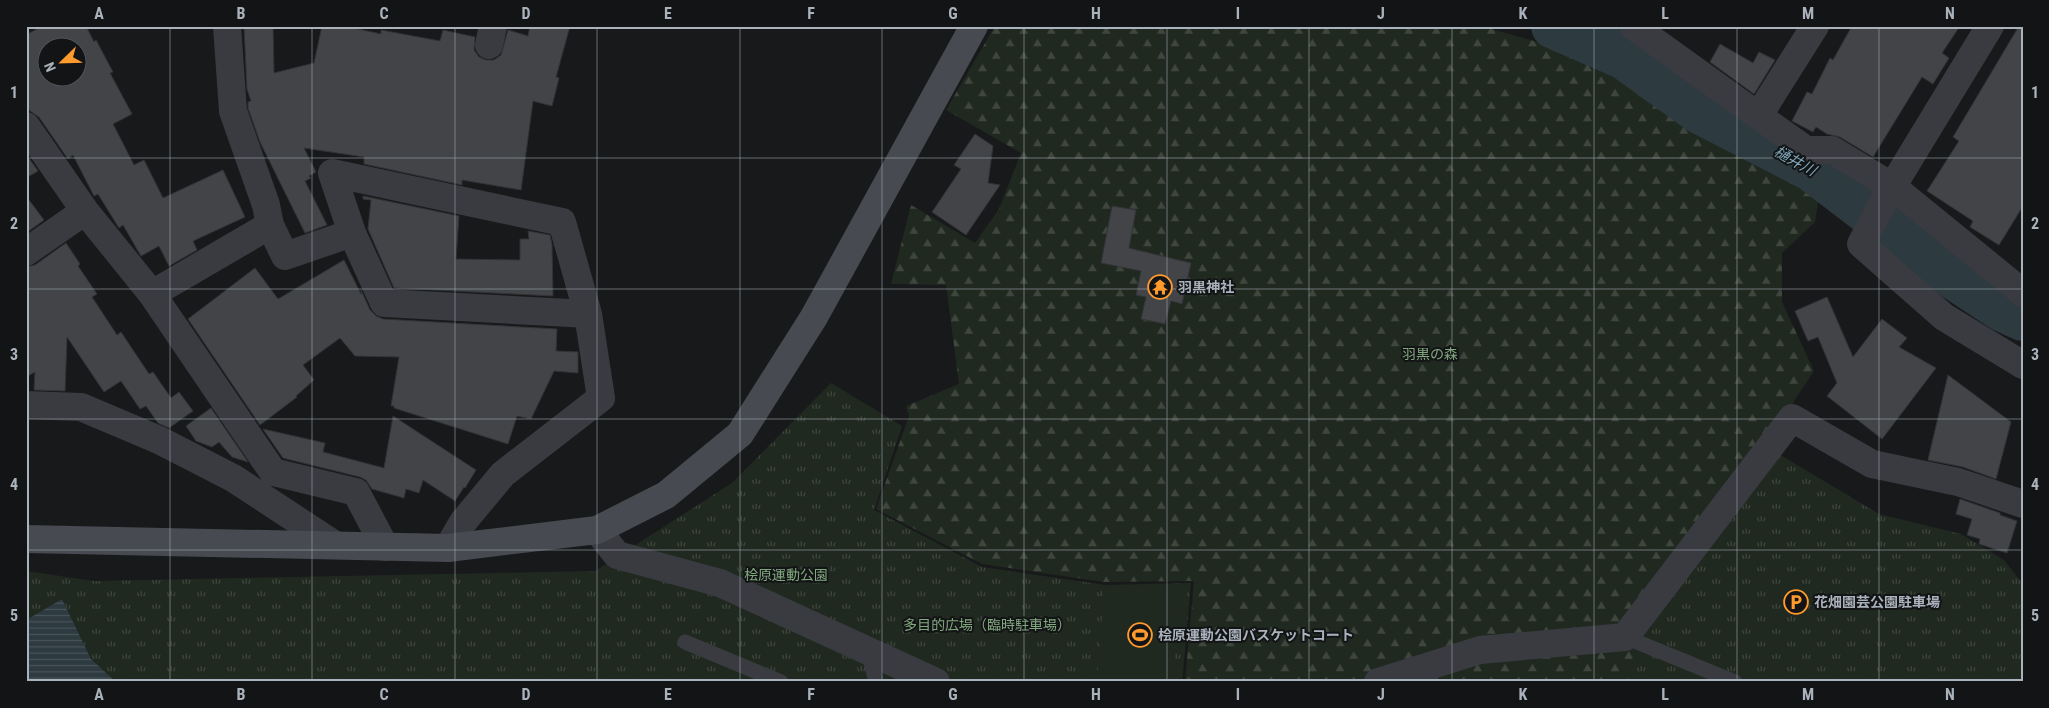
<svg xmlns="http://www.w3.org/2000/svg" width="2049" height="708" font-family="'Roboto Condensed','Noto Sans JP',sans-serif">
  <style>
    .forest { fill: url(#forest-firs) }
    .park { fill: url(#park-tufts) }
    .pitch { fill: #202920 }
    .water { fill: url(#water-rules) }
    .lines { fill: none; stroke-linecap: round; stroke-linejoin: round }
    .river { stroke: #2d3a40; stroke-width: 46 }
    .building { fill: #424448; stroke: #323337; fill-rule: evenodd }
    .lane { stroke: #393b40; stroke-width: 15 }
    .street { stroke: #393b40; stroke-width: 28 }
    .secondary { stroke: #474a50; stroke-width: 28 }
    .grid { fill: none; stroke: #aab2bc; stroke-width: 1; stroke-opacity: 0.55 }
    .labels { text-anchor: middle; stroke-width: 4; stroke-linejoin: round; paint-order: stroke }
    .poi-label { font-size: 14px; font-weight: bold; fill: #aab2bc; stroke: #131416; text-anchor: start }
    .park-label { font-size: 14px; fill: #82a87f; stroke: #131416 }
    .water-label { font-size: 15px; font-style: italic; fill: #7ea6b9; stroke: #131416 }
    .neatline { fill: none; stroke: #aab2bc; stroke-width: 2 }
    .grid-label { font-size: 16px; text-anchor: middle; font-weight: bold; fill: #aab2bc }
  </style>
  <defs>
    <pattern id="forest-firs" width="22" height="20" patternUnits="userSpaceOnUse" patternTransform="scale(1.25)"><rect width="22" height="20" fill="#202920"/><path d="M5 1l3.5 6h-7zM16 11l3.5 6h-7z" fill="#3e463e"/></pattern>
    <pattern id="park-tufts" width="24" height="20" patternUnits="userSpaceOnUse" patternTransform="scale(1.25)"><rect width="24" height="20" fill="#202920"/><path d="M3 7l-1-3M5 7V3M7 7l1-3M15 17l-1-3M17 17v-4M19 17l1-3" fill="none" stroke="#3e463e"/></pattern>
    <pattern id="water-rules" width="6" height="5" patternUnits="userSpaceOnUse" patternTransform="scale(1.25)"><rect width="6" height="5" fill="#2d3a40"/><path d="M0 2.5h6" fill="none" stroke="#49545a"/></pattern>
  </defs>
  <rect width="100%" height="100%" fill="#18191b"/>
  <path class="forest" d="M995,26H1404L1491,29L1603,60L1679,122L1788,175L1818,201L1815,222L1782,253V302L1814,371L1639,634L1627,682H1185L1194,581L1104,582L982,564L876,509L909,416L906,406L959,384L946,285L891,284L911,205L975,243L999,209L1021,153L946,110Z"/>
  <path class="park" d="M831,383L902,426L874,510L982,567L1105,585L1191,583L1182,682H116L91,659L62,599L29,619L26,623V571L94,581L595,571L732,483Z
    M1769,448L1879,514L1961,534L2004,560L2023,584V682H1627L1639,634Z"/>
  <path class="pitch" d="M1189,585L1169,682H1097L1104,588Z"/>
  <path class="water" d="M62,599L91,659L116,682H26V623L28,619Z"/>
  <g class="lines">
    <path class="river" d="M1554,26L1625,57L1700,111L1811,168L1947,272L2003,309L2023,318"/>
  </g>
  <path class="building" d="M42,26H86L94,42L96,40L113,72L110,73L132,114L113,124L134,165L144,160L163,198L223,170L245,217L193,241L197,250L169,266L159,246L141,256L123,225L119,228L98,194L94,196L73,155L68,159L39,117L30,111L26,104V35ZM48,48H78V78H48Z
    M244,26H273L274,73L314,63L322,26H344L381,34V30L440,41L443,30L475,37L474,50L479,57L486,60H494L501,55L508,30L528,36L530,26H570L556,77L559,78L552,106L533,101L521,190L462,180V185L364,164V157L304,148L316,172L309,176L311,178L305,181L327,225L305,233L260,142L248,108V102L251,101L247,89Z
    M1852,26H1960L1942,53L1949,58L1933,84L1922,77L1873,157L1840,137L1827,134L1816,127L1813,132L1792,121L1807,92L1812,94L1830,58L1833,60Z
    M2019,26H2023V206L1999,245L1970,227L1973,221L1927,191L1959,141L1953,137Z
    M1720,44L1753,63L1759,52L1775,60L1754,94L1710,62Z
    M975,134L993,146L988,183L1000,185L966,235L932,212L961,169L954,165Z
    M26,154L38,171L26,178Z
    M26,196L44,220L26,233Z
    M363,196L459,216L456,259L520,260V239H529L528,231L550,235L552,245L553,296L394,288L368,229L371,200L363,199Z
    M1112,206L1136,210L1129,248L1191,263L1182,304L1171,301L1165,324L1141,319L1146,297L1136,295L1141,271L1101,263Z
    M66,243L80,264L78,266L97,294L92,297L117,335L121,332L149,374L153,372L171,398L179,392L193,411L169,428L158,423L146,406L140,409L121,381L104,392L67,337L65,391L34,390L35,372L26,377V267L35,265Z
    M344,260L361,294V290L370,310L376,316L383,319L557,329L556,351L578,352V373L554,371L531,419L517,416L508,444L394,408V406H391L399,357L355,356L340,338L303,365L314,380L296,396L297,397L260,425L188,319L255,268L278,299Z
    M1827,297L1853,357L1882,319L1907,338L1899,347L1936,368L1882,439L1827,396L1837,383L1818,337L1808,341L1795,311Z
    M1948,375L2011,422L1996,479L1963,467L1928,460Z
    M211,408L248,462L232,457L219,442L212,447L196,441L186,426Z
    M393,416L476,470L465,488L464,487L455,501L423,480L419,493L406,489L404,498L372,489L366,480L360,477L283,458L263,429L325,443L323,452L384,468Z
    M1960,499L2000,513V515L2017,521L2007,553L1979,544L1980,539L1967,535L1972,519L1956,514Z"/>
  <g class="lines">
    <path class="lane" d="M1625,637L1735,682
      M685,642L781,682
      M868,651L876,682"/>
    <path class="street" d="M1633,26L1806,150H1832L1893,187L2023,293
      M1990,26L1886,197L1861,244L1944,317L2023,365
      M489,45L493,26
      M1759,115L1815,26
      M26,126L85,211L152,294L273,472L356,492L385,547
      M270,225L285,256L352,233L384,303L588,314L601,398L503,474L463,522L448,548
      M352,233L332,173L562,222L588,314
      M26,252L85,211
      M152,294L270,225L266,205L233,111L227,26
      M26,405L81,407L159,440L233,478L335,545
      M597,530L617,555L720,583L936,682
      M1378,682L1480,650L1625,637L1792,418L1872,464L1958,482L2023,504"/>
    <path class="secondary" d="M26,539L448,548L597,530L666,495L740,434L814,317L974,26"/>
  </g>
  <path class="grid" d="M170,26V682M312,26V682M455,26V682M597,26V682M740,26V682M882,26V682M1024,26V682M1167,26V682M1309,26V682M1452,26V682M1594,26V682M1737,26V682M1879,26V682M26,158H2023M26,289H2023M26,419H2023M26,550H2023"/>
  <defs>
    <g id="temple-ring" transform="scale(1.25)"><circle r="9.5" fill="#131416" stroke="#ff9a2c" stroke-width="1.5"/><path d="M0-6L5-2H3V0L6.5 2.5H4V6H1.5V3h-3V6H-4V2.5H-6.5L-3 0V-2H-5Z" fill="#ff9a2c"/></g>
    <g id="parking-ring" transform="scale(1.25)"><circle r="9.5" fill="#131416" stroke="#ff9a2c" stroke-width="1.5"/><path d="M-3.5-5.5H1a3.5 3.5 0 0 1 0 7H-1V5.5H-3.5ZM-1-3.4V-.6H.8a1.4 1.4 0 0 0 0-2.8Z" fill="#ff9a2c"/></g>
    <g id="stadium-ring" transform="scale(1.25)"><circle r="9.5" fill="#131416" stroke="#ff9a2c" stroke-width="1.5"/><path d="M0-5a6.5 5 0 1 0 0 10a6.5 5 0 1 0 0-10ZM-3.5-1.8h7v3.6h-7Z" fill="#ff9a2c"/></g>
  </defs>
  <g fill-rule="evenodd">
    <use href="#temple-ring" x="1160" y="287"/>
    <use href="#parking-ring" x="1796" y="602"/>
    <use href="#stadium-ring" x="1140" y="635"/>
  </g>
  <g class="labels">
    <g class="poi-label">
      <text x="1178" y="292">羽黒神社</text>
      <text x="1814" y="607">花畑園芸公園駐車場</text>
      <text x="1158" y="640">桧原運動公園バスケットコート</text>
    </g>
    <g class="park-label">
      <text x="1430" y="359">羽黒の森</text>
      <text x="786" y="580">桧原運動公園</text>
      <text x="987" y="630">多目的広場（臨時駐車場）</text>
    </g>
    <g class="water-label">
      <text transform="translate(1795 161) rotate(29)" y="5">樋井川</text>
    </g>
  </g>
  <rect width="2049" height="708" fill="none" stroke="#131416" stroke-width="55"/>
  <g transform="translate(62 62) rotate(247)"><circle r="24" fill="#131416" stroke="#4f5358"/>
  <path d="M0-4L9 19L0 12L-9 19Z" fill="#ff9a2c"/>
  <text y="-8" font-size="14" font-weight="bold" text-anchor="middle" fill="#aab2bc">N</text>
  </g>
  <rect x="28" y="28" width="1994" height="652" class="neatline"/>
  <g class="grid-label">
    <text x="99" y="19">A</text>
    <text x="241" y="19">B</text>
    <text x="384" y="19">C</text>
    <text x="526" y="19">D</text>
    <text x="668" y="19">E</text>
    <text x="811" y="19">F</text>
    <text x="953" y="19">G</text>
    <text x="1096" y="19">H</text>
    <text x="1238" y="19">I</text>
    <text x="1381" y="19">J</text>
    <text x="1523" y="19">K</text>
    <text x="1665" y="19">L</text>
    <text x="1808" y="19">M</text>
    <text x="1950" y="19">N</text>
    <text x="14" y="98">1</text>
    <text x="2035" y="98">1</text>
    <text x="14" y="229">2</text>
    <text x="2035" y="229">2</text>
    <text x="14" y="360">3</text>
    <text x="2035" y="360">3</text>
    <text x="14" y="490">4</text>
    <text x="2035" y="490">4</text>
    <text x="14" y="621">5</text>
    <text x="2035" y="621">5</text>
    <text x="99" y="700">A</text>
    <text x="241" y="700">B</text>
    <text x="384" y="700">C</text>
    <text x="526" y="700">D</text>
    <text x="668" y="700">E</text>
    <text x="811" y="700">F</text>
    <text x="953" y="700">G</text>
    <text x="1096" y="700">H</text>
    <text x="1238" y="700">I</text>
    <text x="1381" y="700">J</text>
    <text x="1523" y="700">K</text>
    <text x="1665" y="700">L</text>
    <text x="1808" y="700">M</text>
    <text x="1950" y="700">N</text>
  </g>
</svg>
